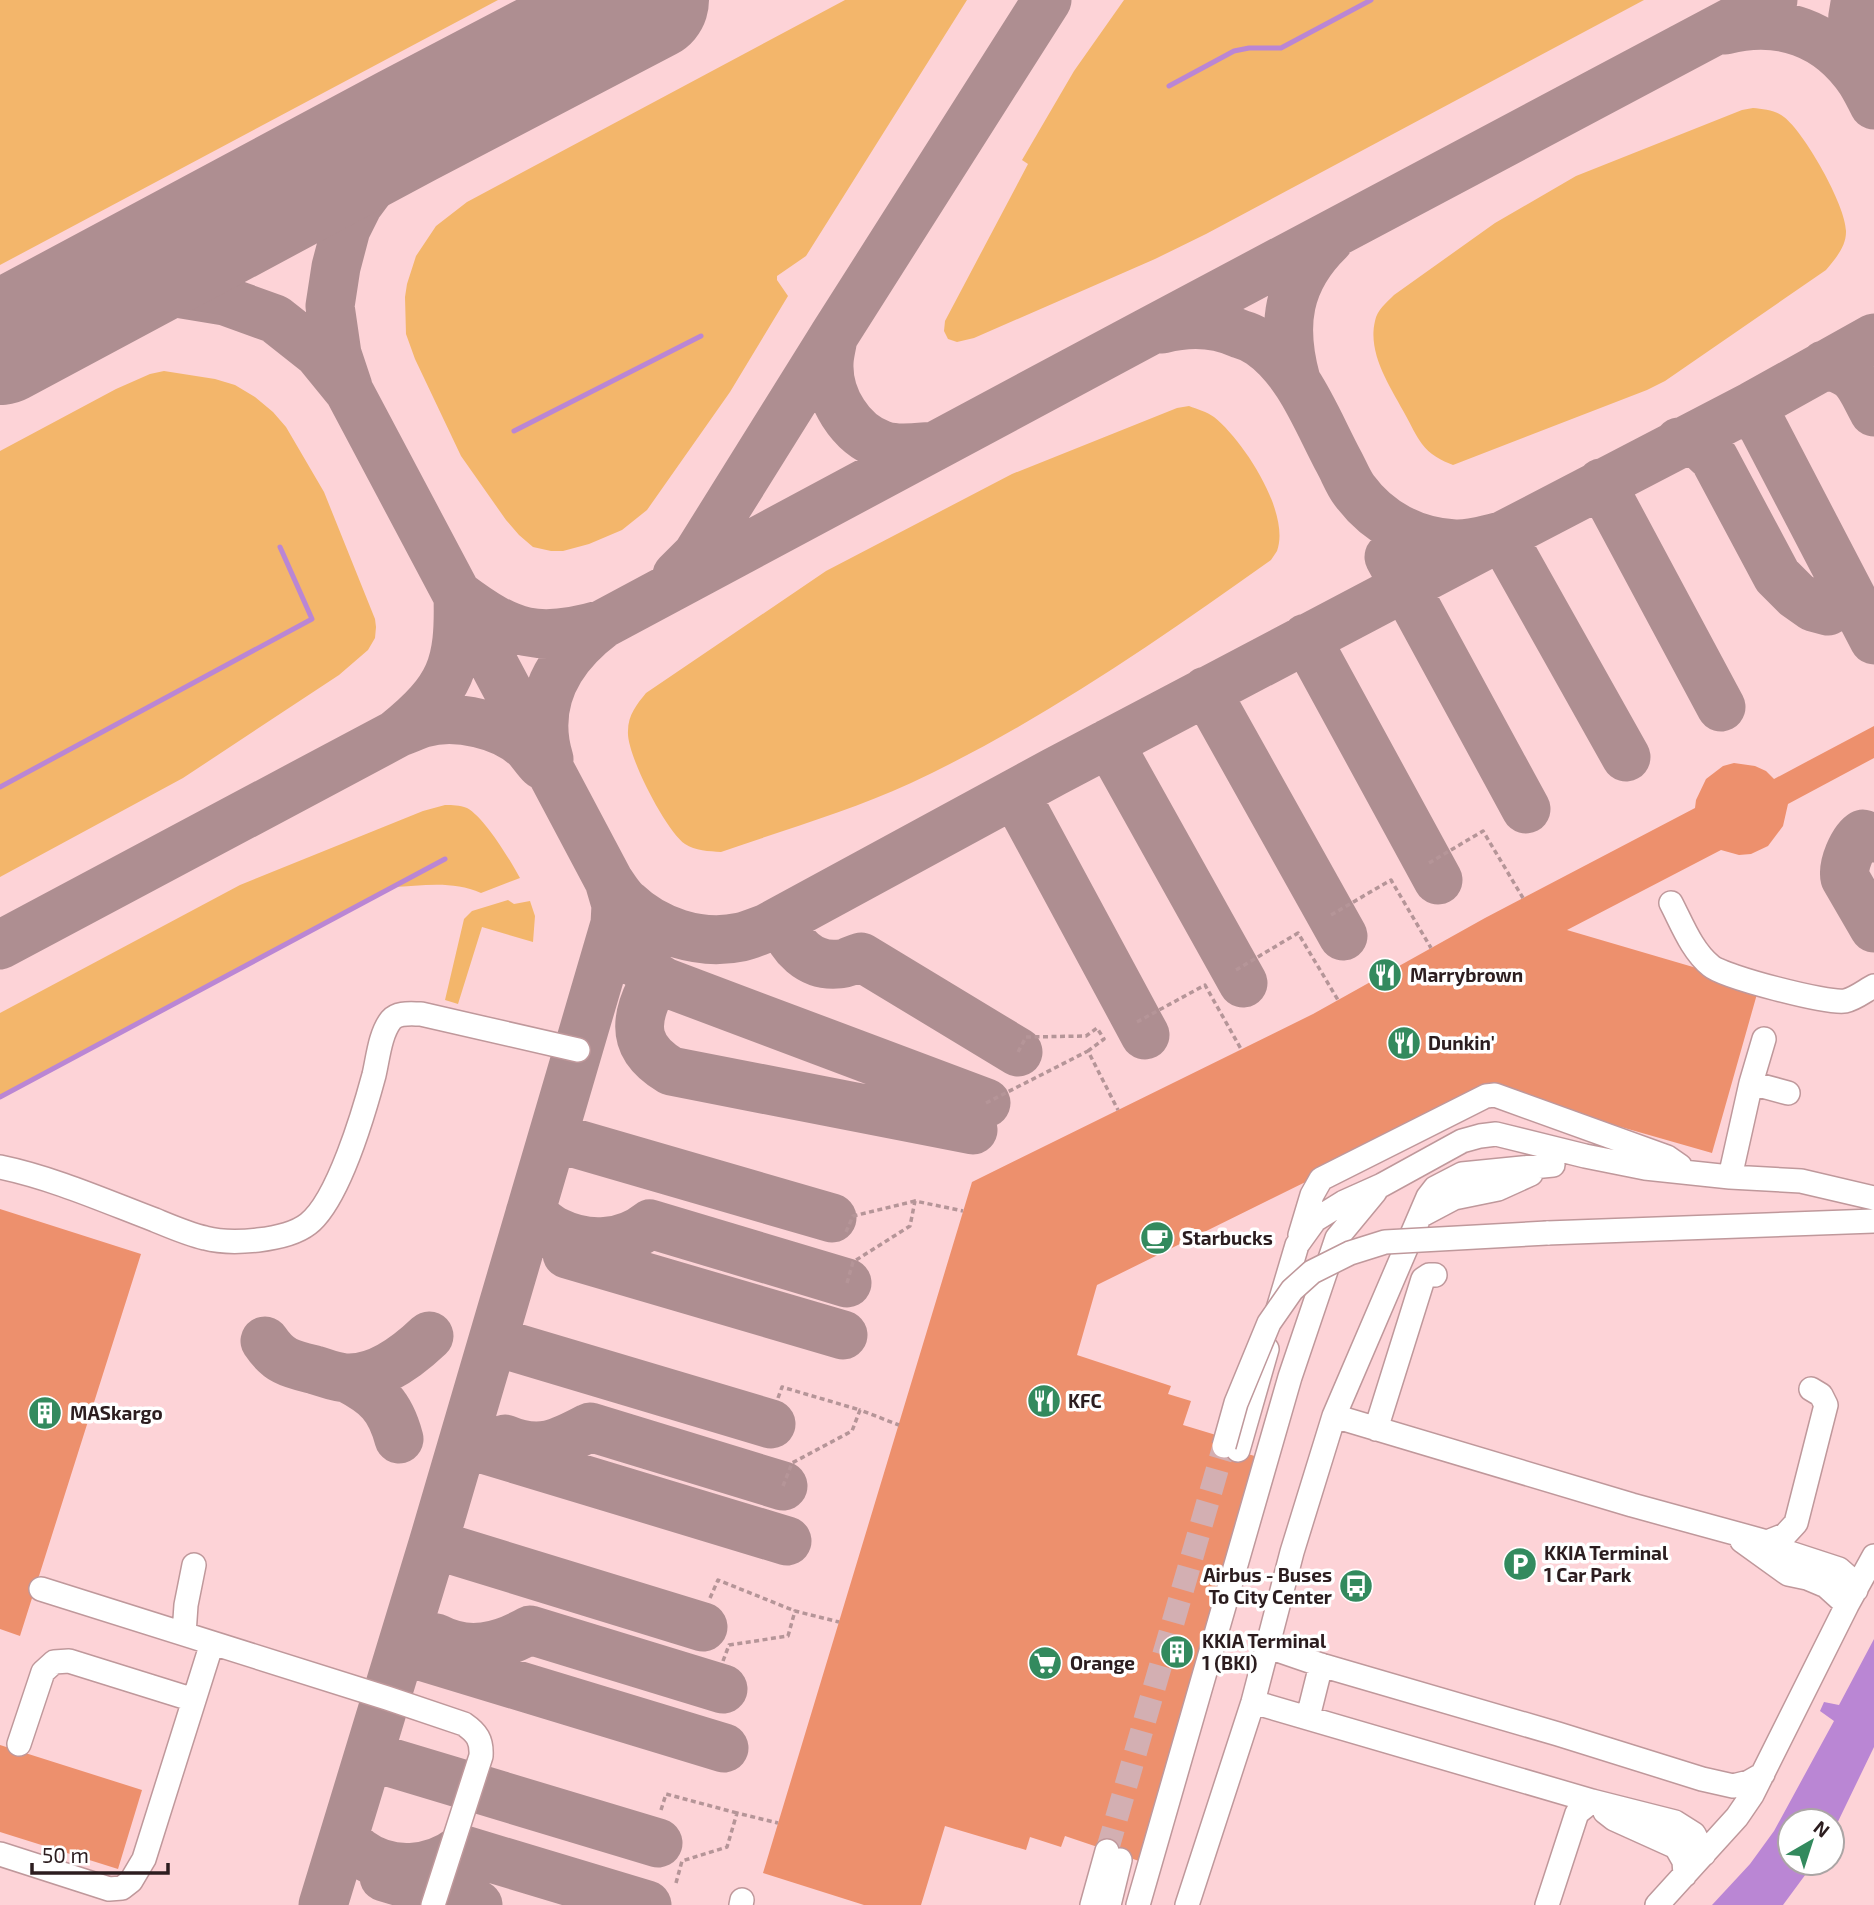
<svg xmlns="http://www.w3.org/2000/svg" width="1874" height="1905" font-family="'Exo 2',sans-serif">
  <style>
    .green { fill: #f3b66b }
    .water { fill: #ba86d4 }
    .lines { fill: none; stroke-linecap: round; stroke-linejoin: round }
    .stream { stroke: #ba86d4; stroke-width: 5 }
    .taxiway { stroke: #ae8e91; stroke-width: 49 }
    .runway { stroke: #ae8e91; stroke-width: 122 }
    .building { fill: #ed906d }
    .minor-tunnel { stroke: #d3afb2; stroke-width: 23; stroke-dasharray: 23 11; stroke-linecap: butt }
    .minor-casing { stroke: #bf989b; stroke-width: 26 }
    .path { stroke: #b59598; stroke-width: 3.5; stroke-dasharray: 5 3.5; stroke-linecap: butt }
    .minor { stroke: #fff; stroke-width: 23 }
    .minor-bridge-casing { stroke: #bf989b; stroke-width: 26; stroke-linecap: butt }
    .minor-bridge { stroke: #fff; stroke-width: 23 }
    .labels { text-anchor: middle; stroke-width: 7; stroke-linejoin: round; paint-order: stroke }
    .poi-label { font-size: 19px; font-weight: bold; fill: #2c1d1f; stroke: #fff; text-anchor: start }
  </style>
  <rect width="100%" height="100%" fill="#fdd3d7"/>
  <path class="green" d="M0,0H498L0,265Z
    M845,0H967L806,256L777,276V280L788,296L730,392L647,510L622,530L589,544L563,551H551L533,547L519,535L506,520L461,456L415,359L406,334L405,297L407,284L416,256L436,226L467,202Z
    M1124,0H1644L1206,234L1155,259L974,338L957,342L948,339L944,331L945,321L1028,164L1022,160L1074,71Z
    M1753,108C1763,109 1776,110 1784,117C1804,132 1847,207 1846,232C1846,247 1835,259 1826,270L1665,381L1647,390L1453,465C1442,461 1429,454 1422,444C1416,436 1411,425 1406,416C1391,388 1367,354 1375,321C1377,310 1387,302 1394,295L1495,223L1576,176L1742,110Z
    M164,371L215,379L235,385L255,397L273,412L286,427L324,492L375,619L376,627L375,638L368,650L339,675L183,778L0,877V451L116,389L150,374Z
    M1189,406C1197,409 1207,412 1214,417C1243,440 1291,513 1277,551C1275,554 1273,557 1271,560C1156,642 1039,723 911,783C850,811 784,830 721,852C709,851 695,851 685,844C666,831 626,754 628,731C628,715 637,704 646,693L826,571L1012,474L1177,408Z
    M445,805C453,805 459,805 467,808C485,818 510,860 520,878L481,893C452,880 422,886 392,887L0,1097V1013L240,885L423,811Z
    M508,900L514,904L530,901L535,916L533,942L482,927L458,1004L445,1000L464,919L472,911Z"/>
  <path class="water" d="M1874,1639V1747L1832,1834V1821H1790V1863H1814L1783,1905H1712L1750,1864L1774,1831L1834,1721L1820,1711L1824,1702L1839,1705Z"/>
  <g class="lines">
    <path class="stream" d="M1169,86L1234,51L1249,48H1281L1371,0
      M514,431L701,336
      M0,787L312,619L280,547
      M0,1097L445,859"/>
    <path class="taxiway" d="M1856,0C1848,28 1854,53 1861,81
      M1725,30C1779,16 1829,33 1861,81C1866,89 1870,97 1874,105
      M116,283L225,301L275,319L318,353L349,391L609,881C614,888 619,897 626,903C655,931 700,946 741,937C750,935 758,931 767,928L1054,772L1502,536L1626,757
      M1162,329C1189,322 1214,322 1240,334C1247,336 1254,339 1260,343C1299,370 1317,421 1339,462C1344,471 1348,482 1354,490C1378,523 1415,542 1455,544C1470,545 1487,539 1502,536L1752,406L1874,338
      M1824,365C1858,371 1859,385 1874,412
      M1296,380C1281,325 1287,281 1329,240
      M348,387L337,354L330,306L336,267L346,229L358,205L384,170L407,126
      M1752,406L1874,640
      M1679,442L1699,444L1714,458L1777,576L1796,595L1813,607L1828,611L1851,596
      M935,446C918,447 898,451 882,445C850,434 828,397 829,364C829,355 832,346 833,337L1047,0
      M1601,483L1721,707
      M1389,557L1526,809
      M677,575L697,555L833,337
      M458,595C511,635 538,643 603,624L1146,333L1773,0
      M1306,638L1438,880
      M1206,691L1343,936
      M397,733C406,730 414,726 423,723C456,714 503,724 528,748C533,754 537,760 542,765
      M1109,743L1243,983
      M549,759C532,703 559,657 603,624
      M1015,794L1145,1035
      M1874,838L1863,834C1853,840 1842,866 1845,878L1874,928
      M784,919C788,946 811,967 839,964C846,964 854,959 861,957L1018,1052
      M615,924C626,958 636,964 664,982L986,1103
      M0,945L396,734C451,689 460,666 458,595
      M650,990C632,1026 636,1050 671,1071L973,1130
      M553,1137L832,1218
      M530,1213C539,1219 548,1228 557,1232C587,1247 624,1245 650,1224L847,1283
      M567,1254L843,1335
      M265,1341C279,1362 291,1364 315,1370C325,1373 337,1378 347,1378C378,1379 408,1356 429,1336
      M493,1341L771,1424
      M347,1378C377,1394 390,1405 399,1439
      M505,1439C540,1454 560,1443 590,1427L783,1486
      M463,1443L787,1541
      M433,1544L703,1627
      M436,1638C468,1655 500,1647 530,1630L723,1689
      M401,1650L724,1748
      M369,1756L658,1843
      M344,1837C349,1842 354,1848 359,1852C390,1875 432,1871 461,1849L647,1905
      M384,1877L478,1905
      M323,1905L433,1544L615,924L616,905L609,881"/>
    <path class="runway" d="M0,344L407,126L648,0"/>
  </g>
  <path class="building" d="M1874,726V758L1788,804L1783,826L1768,846L1751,854L1739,855L1721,850L1567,930L1751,984L1757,994L1712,1153L1492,1090L1097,1285L1077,1355L1171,1386L1168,1394L1191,1401L1183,1425L1216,1435L1213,1443L1264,1459L1142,1862L1065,1836L1061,1847L1030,1837L1026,1850L945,1826L921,1905H864L763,1873L972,1182L1313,1014L1485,918L1695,808L1696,800L1706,779L1723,766L1734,763L1755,766L1766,771L1774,779Z
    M0,1209L141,1254L20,1636L0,1629Z
    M0,1745L142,1790L118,1869L0,1832Z"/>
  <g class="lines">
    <path class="minor-tunnel" d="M1107,1851L1224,1446"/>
    <g class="minor-casing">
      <path id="minor" d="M1671,903C1682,924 1692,951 1711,966C1724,977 1828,1004 1845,1001C1855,999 1866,990 1874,986
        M1751,1083L1764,1039
        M0,1167C53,1178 105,1201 155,1220C172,1227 188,1234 205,1238C231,1245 286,1241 308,1224C338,1201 364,1112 374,1075C378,1058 380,1034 391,1020C398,1012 411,1014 421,1014L578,1050
        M1730,1177L1751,1083L1788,1093
        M1420,1216L1454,1198L1498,1189L1531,1174
        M1547,1233L1874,1221
        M1300,1235L1312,1195L1321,1179L1486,1096L1495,1095L1667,1157L1680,1166
        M1278,1309L1297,1245L1315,1220L1344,1202L1382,1185L1462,1141L1480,1136L1496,1134L1585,1156L1645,1168L1730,1177L1801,1181L1874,1198
        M1334,1416L1632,1505L1767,1542L1790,1553L1839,1569L1847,1576L1856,1590
        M1376,1429L1423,1279L1429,1275H1435
        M1238,1450L1267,1349
        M1742,1541L1788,1574L1807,1578L1826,1586L1847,1605
        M1767,1542L1785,1535L1796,1523L1826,1405L1821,1395L1811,1389
        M41,1589L387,1698L464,1724C477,1733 482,1740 481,1756L433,1905
        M184,1634L186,1605L194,1565
        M1266,1646L1321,1665L1558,1734L1702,1779L1733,1786L1749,1782L1763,1774
        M1253,1702L1592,1801L1675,1822L1694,1834L1704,1854
        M1308,1717L1321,1665
        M19,1744L43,1672L54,1662L69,1661L194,1700
        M1605,1812L1614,1819L1676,1847L1684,1861L1685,1875
        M0,1854L109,1889L122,1888L131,1881L144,1859L212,1643
        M741,1905L742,1900
        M1092,1905L1107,1851
        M1109,1905L1120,1860
        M1138,1905L1290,1377L1337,1238L1375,1192
        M1187,1905L1253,1702L1292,1552L1334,1416L1428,1197L1435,1188L1462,1174L1553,1165
        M1547,1905L1577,1813L1592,1801
        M1657,1905L1737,1817L1752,1795L1847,1605L1874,1556"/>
    </g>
    <path class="path" d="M1429,863L1483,831L1523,898
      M1331,915L1391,880L1431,948
      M1236,970L1298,933L1338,1000
      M1137,1022L1205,985L1241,1049
      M1018,1052L1026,1037L1086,1036L1097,1028L1104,1039L1088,1051
      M986,1103L1088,1051L1118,1110
      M846,1232L853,1216L915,1201
      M847,1283L853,1262L910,1226L915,1201L963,1211
      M778,1398L782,1387L860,1410
      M783,1486L792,1463L852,1431L860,1410L899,1425
      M710,1598L718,1580L795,1611
      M723,1661L729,1645L788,1636L795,1611L839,1622
      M661,1810L666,1794L737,1813
      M676,1883L682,1861L727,1847L737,1813L778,1823"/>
    <use href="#minor" class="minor"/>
    <g class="minor-bridge-casing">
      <path id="minor-bridge" d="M1224,1446L1236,1403L1269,1323L1292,1290L1312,1272L1350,1253L1385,1242L1547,1233"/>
    </g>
    <use href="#minor-bridge" class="minor-bridge"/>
  </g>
  <defs>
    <g id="restaurant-disc" transform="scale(1.75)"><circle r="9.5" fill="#338a5e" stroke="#fff"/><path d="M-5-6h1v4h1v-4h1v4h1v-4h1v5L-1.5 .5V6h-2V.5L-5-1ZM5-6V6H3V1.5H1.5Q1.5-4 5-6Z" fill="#fff"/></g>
    <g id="cafe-disc" transform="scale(1.75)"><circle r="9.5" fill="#338a5e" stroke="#fff"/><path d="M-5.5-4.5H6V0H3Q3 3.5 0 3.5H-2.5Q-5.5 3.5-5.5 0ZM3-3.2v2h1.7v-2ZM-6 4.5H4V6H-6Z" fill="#fff"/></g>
    <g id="building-disc" transform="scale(1.75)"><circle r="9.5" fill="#338a5e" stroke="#fff"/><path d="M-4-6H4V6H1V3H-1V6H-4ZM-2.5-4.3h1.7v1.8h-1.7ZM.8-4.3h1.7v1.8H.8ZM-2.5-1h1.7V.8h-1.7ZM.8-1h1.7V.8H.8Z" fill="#fff"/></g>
    <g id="parking-disc" transform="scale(1.75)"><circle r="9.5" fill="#338a5e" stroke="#fff"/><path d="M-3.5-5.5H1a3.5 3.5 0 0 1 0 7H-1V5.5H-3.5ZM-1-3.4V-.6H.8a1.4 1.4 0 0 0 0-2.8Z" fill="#fff"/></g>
    <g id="bus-disc" transform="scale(1.75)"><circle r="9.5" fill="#338a5e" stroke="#fff"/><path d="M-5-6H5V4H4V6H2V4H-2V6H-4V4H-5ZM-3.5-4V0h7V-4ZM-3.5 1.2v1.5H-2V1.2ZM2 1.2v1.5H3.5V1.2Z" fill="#fff"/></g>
    <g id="supermarket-disc" transform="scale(1.75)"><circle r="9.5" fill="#338a5e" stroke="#fff"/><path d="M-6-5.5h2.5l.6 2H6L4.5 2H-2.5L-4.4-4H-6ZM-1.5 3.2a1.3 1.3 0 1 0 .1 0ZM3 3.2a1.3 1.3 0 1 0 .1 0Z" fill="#fff"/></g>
  </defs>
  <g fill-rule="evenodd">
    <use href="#restaurant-disc" x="1385" y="975"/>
    <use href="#restaurant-disc" x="1404" y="1043"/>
    <use href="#cafe-disc" x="1157" y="1238"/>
    <use href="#restaurant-disc" x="1044" y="1401"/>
    <use href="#building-disc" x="45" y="1413"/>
    <use href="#parking-disc" x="1520" y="1564"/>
    <use href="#bus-disc" x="1356" y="1586"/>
    <use href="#building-disc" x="1177" y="1652"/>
    <use href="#supermarket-disc" x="1045" y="1663"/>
  </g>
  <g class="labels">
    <g class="poi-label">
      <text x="1410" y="982">Marrybrown</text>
      <text x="1428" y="1050">Dunkin'</text>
      <text x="1182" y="1245">Starbucks</text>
      <text x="1068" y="1408">KFC</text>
      <text x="70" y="1420">MASkargo</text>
      <text x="1544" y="1560">KKIA Terminal<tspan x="1544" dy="22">1 Car Park</tspan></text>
      <text x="1332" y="1582" text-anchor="end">Airbus - Buses<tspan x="1332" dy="22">To City Center</tspan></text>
      <text x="1202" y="1648">KKIA Terminal<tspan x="1202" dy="22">1 (BKI)</tspan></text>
      <text x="1070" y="1670">Orange</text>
    </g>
  </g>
  <g transform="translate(1811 1842) rotate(39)"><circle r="33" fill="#ffffff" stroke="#aba5a5" stroke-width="2"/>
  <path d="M0-5L12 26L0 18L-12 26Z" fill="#338a5e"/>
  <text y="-10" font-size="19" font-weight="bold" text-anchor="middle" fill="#2c1d1f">N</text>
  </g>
  <path d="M32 1863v10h136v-10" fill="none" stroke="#2c1d1f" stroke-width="3.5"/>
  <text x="42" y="1863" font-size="21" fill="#2c1d1f" stroke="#ffffff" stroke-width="5" paint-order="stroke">50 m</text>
</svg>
